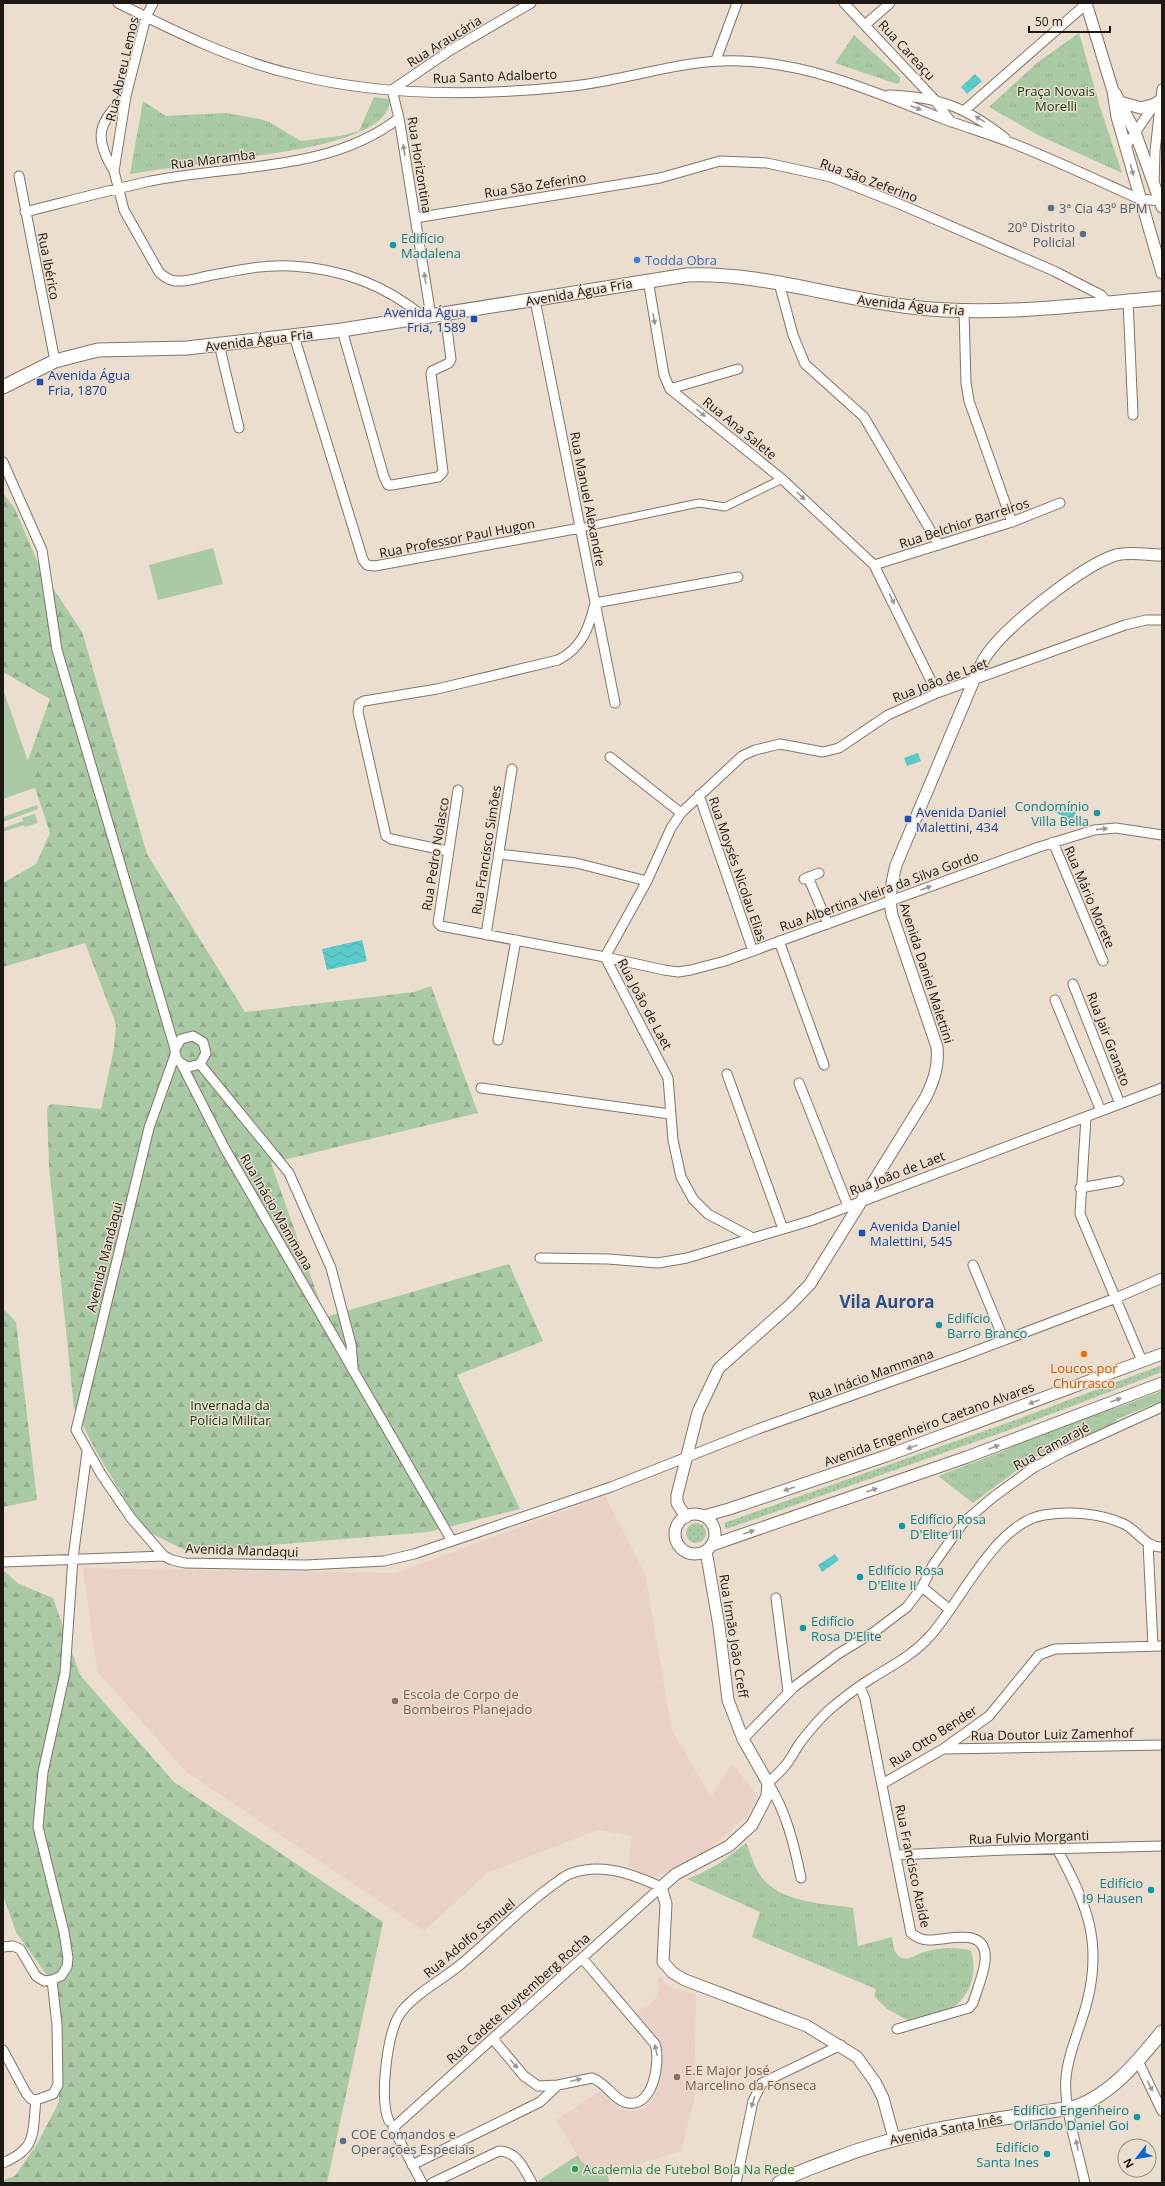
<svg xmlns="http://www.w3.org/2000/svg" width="1165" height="2186" font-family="'Open Sans',sans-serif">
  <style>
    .education { fill: #e9d1c7 }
    .grass { fill: url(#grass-tufts) }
    .forest { fill: url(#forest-firs) }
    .garden { fill: url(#garden-dots) }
    .pitch { fill: #a9caa5 }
    .water { fill: url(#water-waves) }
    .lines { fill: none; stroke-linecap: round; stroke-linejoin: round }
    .pedestrian-casing { stroke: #807567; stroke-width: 9 }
    .minor-casing { stroke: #807567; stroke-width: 11 }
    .tertiary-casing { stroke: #807567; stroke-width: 13 }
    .secondary-casing { stroke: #807567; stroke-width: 15 }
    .pedestrian { stroke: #fff; stroke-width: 7 }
    .minor { stroke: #fff; stroke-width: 9 }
    .tertiary { stroke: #fff; stroke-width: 11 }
    .secondary { stroke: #fff; stroke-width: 13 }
    .oneway { fill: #999795 }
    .service-dot { fill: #5c6f8a; stroke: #ebdecf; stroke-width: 1.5 }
    .culture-dot { fill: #0f9aa8; stroke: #ebdecf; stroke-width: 1.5 }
    .shop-dot { fill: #3f7fe0; stroke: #ebdecf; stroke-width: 1.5 }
    .transit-dot { fill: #1a4fb4; stroke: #ebdecf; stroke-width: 1.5 }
    .food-dot { fill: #e8710a; stroke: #ebdecf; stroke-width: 1.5 }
    .education-dot { fill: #8d6e63; stroke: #ebdecf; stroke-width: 1.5 }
    .leisure-dot { fill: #2e9e5b; stroke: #ebdecf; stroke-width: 1.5 }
    .labels { text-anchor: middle; stroke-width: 3; stroke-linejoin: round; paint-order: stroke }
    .street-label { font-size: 13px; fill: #1d1813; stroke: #ebdecf }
    .park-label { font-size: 13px; fill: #10360d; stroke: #ebdecf }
    .service-label { font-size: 13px; fill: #4e5e75; stroke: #ebdecf; text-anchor: start }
    .culture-label { font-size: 13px; fill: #0d838f; stroke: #ebdecf; text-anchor: start }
    .shop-label { font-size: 13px; fill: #366cbe; stroke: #ebdecf; text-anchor: start }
    .transit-label { font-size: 13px; fill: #164399; stroke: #ebdecf; text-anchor: start }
    .food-label { font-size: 13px; fill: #c56008; stroke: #ebdecf }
    .education-label { font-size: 13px; fill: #785e54; stroke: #ebdecf; text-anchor: start }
    .leisure-label { font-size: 13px; fill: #27864d; stroke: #ebdecf; text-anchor: start }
    .district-label { font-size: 17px; font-weight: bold; fill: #295187; stroke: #ebdecf }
  </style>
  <defs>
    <pattern id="grass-tufts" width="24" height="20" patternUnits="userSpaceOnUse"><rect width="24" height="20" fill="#a9caa5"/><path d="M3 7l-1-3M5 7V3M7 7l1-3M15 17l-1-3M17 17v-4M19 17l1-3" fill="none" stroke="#91ad8d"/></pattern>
    <pattern id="forest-firs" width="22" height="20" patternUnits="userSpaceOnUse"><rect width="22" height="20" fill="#a9caa5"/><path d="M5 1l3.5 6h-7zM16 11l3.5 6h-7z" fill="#91ad8d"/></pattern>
    <pattern id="garden-dots" width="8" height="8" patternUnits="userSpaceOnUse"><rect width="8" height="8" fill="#a9caa5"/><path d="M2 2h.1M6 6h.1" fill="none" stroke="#91ad8d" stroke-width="1.8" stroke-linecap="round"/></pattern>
    <pattern id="water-waves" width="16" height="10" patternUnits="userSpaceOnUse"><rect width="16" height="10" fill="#5acacb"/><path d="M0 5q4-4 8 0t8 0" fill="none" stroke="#4eadad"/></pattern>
  </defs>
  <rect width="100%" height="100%" fill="#ebdecf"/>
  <path class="education" d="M605,1496L645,1574L672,1730L711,1797L732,1763L758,1797L747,1815L710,1849L654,1879L628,1866L632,1836L598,1830L487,1873L424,1931L186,1772L97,1671L83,1568L396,1573Z
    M660,1977L669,1987L696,1995L694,2101L681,2151L602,2176L581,2161L556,2120L600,2091L621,2109L626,2111H638L650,2104L656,2093L661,2063V2049L658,2041L638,2017V2011L649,2005L657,1997L659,1991L657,1981Z"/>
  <path class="grass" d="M1079,33L1100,107L1122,173L1038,135L989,107L1038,62Z
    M854,35L900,77V82L897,84L835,63Z
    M374,97L389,99C392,115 372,127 359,132C322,148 280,152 241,158C204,163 167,168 130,174L143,101L166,116L226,113L260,119L269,122L301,141L340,136L359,131Z
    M1162,1391V1401L1117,1419L1111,1429L1061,1445L1035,1457L973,1503L938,1476L1001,1452L1101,1405L1116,1408Z
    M746,1843C750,1852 753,1863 758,1872C776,1903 821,1903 853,1908L858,1946L892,1937C893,1943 893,1953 900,1957C907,1962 916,1954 924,1952C937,1948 958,1946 971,1951C978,1973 970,1998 949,2010C939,2016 923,2019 911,2022L887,2009L874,1996L876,1989L752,1937L760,1912L687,1879C712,1870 726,1859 746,1843Z"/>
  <path class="forest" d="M3,493L15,509L41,570L82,632L147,854L245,1012L414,992L431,986L478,1113L271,1163L325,1317L509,1264L543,1341L457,1375L520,1509L428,1532L189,1552L144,1530L97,1453L74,1408L49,1166L47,1108L51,1104L101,1109L114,1048L116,1024L85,943L3,967V883L36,864L50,833L27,763L50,699L3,672Z
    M3,1308L16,1322L37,1500L3,1507Z
    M3,1570L19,1584L53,1598L80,1675L174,1782L383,1922L327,2183H3V2180L15,2176L37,2144L59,2102V2028L54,1985L16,1932L3,1895Z"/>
  <path class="garden" d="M1162,1365V1372L1009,1430L726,1529L724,1523L1007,1423Z
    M686 1533a10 10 0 1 1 20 0a10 10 0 1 1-20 0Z"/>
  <path class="pitch" d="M213,548L223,584L158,600L149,565Z
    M3,689L37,787L3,799Z
    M37,805L38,809L3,822V817Z
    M35,814L38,823L25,827L24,825L3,832V828L23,821L22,818Z
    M578,2155L581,2161L602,2176L608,2175L609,2183H539L538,2181Z"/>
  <path class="water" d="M975,74L982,81L967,94L961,87Z
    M918,753L921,761L907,766L904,758Z
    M1055,802L1076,812L1072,821L1051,810Z
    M362,940L367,961L327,970L322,949Z
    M835,1554L839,1560L822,1572L818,1565Z"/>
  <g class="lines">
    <g class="pedestrian-casing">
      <path id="pedestrian" d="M580,528L699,503L725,507L782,479"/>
    </g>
    <g class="minor-casing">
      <path id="minor" d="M118,3C174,31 234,61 296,75C385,97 482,96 573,86C629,80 685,58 742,61C812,64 877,93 941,118C965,127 989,134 1012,143C1055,160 1097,180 1139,199L1162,201
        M153,3L146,17L126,96L114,171L124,210L159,272C164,277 168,280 175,281C186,282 197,278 208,276C235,271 263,264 292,266C343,269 385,285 424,317
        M844,3L934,99L951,122
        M865,25L890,3
        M716,60L737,3
        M889,95C939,97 966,107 1005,138
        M965,110L1086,4
        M1126,146L1157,101
        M114,171C93,137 98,123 126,96
        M19,176L55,361
        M1154,184L1155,151L1162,89
        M25,212C65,202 106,191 146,182C229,164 329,173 399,118
        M415,218L660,178L720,161L767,163L831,177L902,205L1054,271L1091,290L1101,295L1107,302
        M648,280L664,375L670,389L782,479L874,565L937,693
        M779,283L793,335L805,364L864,417L939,545
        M535,300L615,703
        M1128,300L1133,415
        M964,311L966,383L969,401L1012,522
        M431,316L399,118L392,90L449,51L531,3
        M342,330L384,477L388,485H392L438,477L443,472L431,374L432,371L449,363L451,359L445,314
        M294,336L363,560L367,565L375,566L580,528
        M219,344L239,428
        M670,389L738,369
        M3,462L42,550L57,650L175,1049C175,1059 179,1064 189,1067L200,1064L206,1053L203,1042L193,1036L181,1039L175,1049
        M874,565L1012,522L1060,503
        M610,757L681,813
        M458,790L438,923L441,926L605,957L664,970L678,972L691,970L725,961L1039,847L1094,830L1116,828L1162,835
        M699,795L753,951
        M1053,842L1103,961
        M448,851L391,839L386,836L358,712L359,704L364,701L437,689L558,660C582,648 589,628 595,603L738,577
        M499,854L576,863L647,881
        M808,877L828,924
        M804,879L819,873
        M486,935L512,769
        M779,941L824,1065
        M605,957L668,1078L673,1140L681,1177L693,1199L708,1214L753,1238L810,1221L1162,1088
        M605,957L647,881L671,828L681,813L742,756L755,750L780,744L823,752L839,748L888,715L937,693L1125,625L1146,620H1162
        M1073,984L1120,1104
        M1055,1000L1101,1111
        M498,1040L516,940
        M175,1055L149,1128L76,1430L101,1474L131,1518L164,1556L172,1560L185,1563L306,1565L384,1561L414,1554L611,1487L758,1429L965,1355L1116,1298L1162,1278
        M200,1064L289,1173L331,1268L351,1344L353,1367
        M182,1065L224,1147L452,1541
        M727,1074L783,1229
        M799,1083L848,1206
        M481,1088L670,1114
        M1086,1117L1080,1214L1142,1361
        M1080,1188L1119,1181
        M540,1258L608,1259L658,1263L687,1258L753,1238
        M973,1265L1004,1340
        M1148,1543L1153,1646
        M3,1562L164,1556
        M922,1587L949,1609
        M776,1598L788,1691
        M860,1687L865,1699L911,1933C916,1937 921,1940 928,1940C947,1941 989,1924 985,1962C983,1976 977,1990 973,2003L969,2008L897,2029
        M743,1739L794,1687L838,1654L874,1632L907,1607L922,1587L933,1565L963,1523L992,1498L1033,1468L1065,1451L1162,1407
        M943,1749L1162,1745
        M882,1784L943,1749L989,1716L1039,1655L1055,1649L1162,1646
        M1057,1849C1086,1902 1103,1941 1087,2002C1081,2027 1068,2052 1066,2078C1063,2105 1079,2155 1085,2183
        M896,1855L1005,1850L1162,1846
        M801,1878C794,1844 786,1811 768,1783C774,1777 780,1772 785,1766C791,1759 795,1750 800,1743C810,1730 822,1715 835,1705C846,1696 859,1686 872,1678C893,1665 913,1655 930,1636C961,1602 995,1523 1044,1515C1070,1511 1100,1513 1124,1524C1137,1530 1146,1548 1162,1547
        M3,1947L13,1946L20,1949L36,1976L44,1981L52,1980L61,1976L67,1967L68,1958L64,1932L38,1827L43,1772L65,1673L73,1558L87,1452
        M493,2039L524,2076L538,2086L558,2085L592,2078C605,2082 612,2097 624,2102C653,2112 661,2062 655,2044L582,1958
        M3,2050L26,2093L31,2099L36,2100L53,2094L58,2085L57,2025L52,1980
        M1138,2061L1162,2111
        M389,2121C379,2100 387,2038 398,2017C409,1997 442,1980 460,1965C493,1938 522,1906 557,1882C564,1876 575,1871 585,1870C611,1866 637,1876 661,1887L393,2128L422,2183
        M3,2163C38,2148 32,2134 36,2100
        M412,2165L540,2102L558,2085
        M432,2183L499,2151C517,2151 524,2169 532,2183
        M736,2183L753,2101L762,2083L841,2045"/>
    </g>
    <g class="tertiary-casing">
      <path id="tertiary" d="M1086,3L1113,91L1117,117L1162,273
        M1115,93L1135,132L1162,207
        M1120,102L1141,108L1155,104
        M675 1534a20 20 0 1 1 40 0a20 20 0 1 1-40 0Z
        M704,1516L729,1509L886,1456L1162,1354
        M686,1517L677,1503V1495L698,1412L719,1368L790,1305L810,1284L926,1097C934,1080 939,1066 937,1047L892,915C888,897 892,882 896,865L974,680C978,672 981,663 986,656C1005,627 1083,565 1116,555C1130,551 1148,555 1162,555
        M712,1545L967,1457L1162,1383
        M706,1551L719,1626L728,1700L743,1739L768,1783L767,1796L752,1825L729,1846L676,1874L661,1887L666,1904L663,1962L673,1973L685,1980L807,2026L857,2057L875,2082L883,2098L894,2138"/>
    </g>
    <g class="secondary-casing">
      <path id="secondary" d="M3,387L55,361L98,350L187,348L342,330L687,275C763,272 836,299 911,307C994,317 1079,305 1162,298
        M779,2183C794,2173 813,2167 829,2161C911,2128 990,2121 1076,2107C1113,2093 1137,2062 1162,2032"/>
    </g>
    <use href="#pedestrian" class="pedestrian"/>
    <use href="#minor" class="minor"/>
    <use href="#tertiary" class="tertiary"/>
    <use href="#secondary" class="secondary"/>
  </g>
  <defs><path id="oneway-solid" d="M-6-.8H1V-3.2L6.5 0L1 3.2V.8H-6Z"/></defs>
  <g class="oneway">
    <use href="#oneway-solid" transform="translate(916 108) rotate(21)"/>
    <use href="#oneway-solid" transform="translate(980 119) rotate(-148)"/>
    <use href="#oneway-solid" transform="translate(404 150) rotate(-99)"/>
    <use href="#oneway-solid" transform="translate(1132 170) rotate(75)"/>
    <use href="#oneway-solid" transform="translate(425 278) rotate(-99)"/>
    <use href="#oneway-solid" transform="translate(654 319) rotate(80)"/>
    <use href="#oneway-solid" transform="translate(701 413) rotate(39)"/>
    <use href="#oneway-solid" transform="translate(801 496) rotate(43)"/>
    <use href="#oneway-solid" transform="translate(892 599) rotate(64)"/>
    <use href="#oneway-solid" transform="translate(1102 829) rotate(-6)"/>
    <use href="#oneway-solid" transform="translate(926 888) rotate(-20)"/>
    <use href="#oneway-solid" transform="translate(1116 1400) rotate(-20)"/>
    <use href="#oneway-solid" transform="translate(1034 1402) rotate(159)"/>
    <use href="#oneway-solid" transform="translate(912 1447) rotate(160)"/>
    <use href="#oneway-solid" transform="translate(994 1447) rotate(-21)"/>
    <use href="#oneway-solid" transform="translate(789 1489) rotate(161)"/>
    <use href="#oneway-solid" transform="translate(872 1490) rotate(-19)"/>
    <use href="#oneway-solid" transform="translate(749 1532) rotate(-19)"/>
    <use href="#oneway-solid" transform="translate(656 2050) rotate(-103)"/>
    <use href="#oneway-solid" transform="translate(514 2064) rotate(49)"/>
    <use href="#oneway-solid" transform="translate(576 2080) rotate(-14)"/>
    <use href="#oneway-solid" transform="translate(1150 2086) rotate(64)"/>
    <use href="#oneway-solid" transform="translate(753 2102) rotate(107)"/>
    <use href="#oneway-solid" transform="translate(1077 2145) rotate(-102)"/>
  </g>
  <g class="service-dot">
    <circle cx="1051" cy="208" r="4"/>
    <circle cx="1083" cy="234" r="4"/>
    <circle cx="343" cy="2141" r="4"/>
  </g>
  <g class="culture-dot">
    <circle cx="393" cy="245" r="4"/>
    <circle cx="1097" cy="813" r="4"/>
    <circle cx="939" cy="1325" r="4"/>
    <circle cx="902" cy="1526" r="4"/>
    <circle cx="860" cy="1577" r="4"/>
    <circle cx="803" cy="1628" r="4"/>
    <circle cx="1151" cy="1890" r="4"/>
    <circle cx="1137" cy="2117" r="4"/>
    <circle cx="1047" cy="2154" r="4"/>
  </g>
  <circle class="shop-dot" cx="637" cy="260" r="4"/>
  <g class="transit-dot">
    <rect x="470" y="315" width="8" height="8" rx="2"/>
    <rect x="36" y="378" width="8" height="8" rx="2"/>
    <rect x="904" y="815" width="8" height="8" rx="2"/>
    <rect x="858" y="1229" width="8" height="8" rx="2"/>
  </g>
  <circle class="food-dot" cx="1084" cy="1354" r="4"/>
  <g class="education-dot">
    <circle cx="395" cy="1701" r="4"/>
    <circle cx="677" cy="2077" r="4"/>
  </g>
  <circle class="leisure-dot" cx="575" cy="2169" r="4"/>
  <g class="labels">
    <g class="street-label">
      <text transform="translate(444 41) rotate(-32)" y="5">Rua Araucária</text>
      <text transform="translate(907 50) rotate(47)" y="5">Rua Careaçu</text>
      <text transform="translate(122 69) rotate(-77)" y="5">Rua Abreu Lemos</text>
      <text transform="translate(495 76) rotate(-2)" y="5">Rua Santo Adalberto</text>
      <text transform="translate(213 159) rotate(-7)" y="5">Rua Maramba</text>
      <text transform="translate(420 165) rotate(81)" y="5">Rua Horizontina</text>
      <text transform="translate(869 180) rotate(20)" y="5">Rua São Zeferino</text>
      <text transform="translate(535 185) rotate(-9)" y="5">Rua São Zeferino</text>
      <text transform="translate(49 266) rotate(79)" y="5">Rua Ibérico</text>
      <text transform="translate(579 292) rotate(-10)" y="5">Avenida Água Fria</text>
      <text transform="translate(911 305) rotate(6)" y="5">Avenida Água Fria</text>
      <text transform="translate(259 340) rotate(-7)" y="5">Avenida Água Fria</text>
      <text transform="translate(740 428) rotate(39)" y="5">Rua Ana Salete</text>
      <text transform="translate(588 499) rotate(79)" y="5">Rua Manuel Alexandre</text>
      <text transform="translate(964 523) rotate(-18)" y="5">Rua Belchior Barreiros</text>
      <text transform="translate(457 538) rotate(-11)" y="5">Rua Professor Paul Hugon</text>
      <text transform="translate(940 680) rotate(-21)" y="5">Rua João de Laet</text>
      <text transform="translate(486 850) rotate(-81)" y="5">Rua Francisco Simões</text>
      <text transform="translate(435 854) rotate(-81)" y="5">Rua Pedro Nolasco</text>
      <text transform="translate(738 869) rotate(71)" y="5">Rua Moysés Nicolau Elias</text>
      <text transform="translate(879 891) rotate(-20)" y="5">Rua Albertina Vieira da Silva Gordo</text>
      <text transform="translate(1090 897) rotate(67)" y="5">Rua Mário Morete</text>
      <text transform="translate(927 973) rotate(72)" y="5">Avenida Daniel Malettini</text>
      <text transform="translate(645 1004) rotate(62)" y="5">Rua João de Laet</text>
      <text transform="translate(1109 1039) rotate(69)" y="5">Rua Jair Granato</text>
      <text transform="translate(897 1173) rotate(-21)" y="5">Rua João de Laet</text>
      <text transform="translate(277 1212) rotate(60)" y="5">Rua Inácio Mammana</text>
      <text transform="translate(104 1257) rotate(-76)" y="5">Avenida Mandaqui</text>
      <text transform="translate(871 1375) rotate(-20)" y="5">Rua Inácio Mammana</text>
      <text transform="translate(929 1424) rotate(-20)" y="5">Avenida Engenheiro Caetano Alvares</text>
      <text transform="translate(1051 1446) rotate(-29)" y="5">Rua Camarajé</text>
      <text transform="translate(242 1550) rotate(2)" y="5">Avenida Mandaqui</text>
      <text transform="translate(734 1636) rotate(81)" y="5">Rua Irmão João Creff</text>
      <text transform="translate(1052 1734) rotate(-1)" y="5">Rua Doutor Luiz Zamenhof</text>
      <text transform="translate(933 1736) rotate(-33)" y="5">Rua Otto Bender</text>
      <text transform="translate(1029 1837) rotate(-2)" y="5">Rua Fulvio Morganti</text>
      <text transform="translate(913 1866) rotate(78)" y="5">Rua Francisco Ataíde</text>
      <text transform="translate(469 1938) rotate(-40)" y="5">Rua Adolfo Samuel</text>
      <text transform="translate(518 1998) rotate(-42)" y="5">Rua Cadete Ruytemberg Rocha</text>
      <text transform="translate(946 2129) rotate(-11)" y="5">Avenida Santa Inês</text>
    </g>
    <g class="park-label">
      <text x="1056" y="96">Praça Novais<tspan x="1056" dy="15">Morelli</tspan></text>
      <text x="230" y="1410">Invernada da<tspan x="230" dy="15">Polícia Militar</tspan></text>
    </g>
    <g class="service-label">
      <text x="1059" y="213">3ª Cia 43º BPM</text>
      <text x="1075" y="232" text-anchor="end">20º Distrito<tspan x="1075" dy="15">Policial</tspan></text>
      <text x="351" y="2139">COE Comandos e<tspan x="351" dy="15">Operações Especiais</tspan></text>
    </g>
    <g class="culture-label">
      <text x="401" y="243">Edifício<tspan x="401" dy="15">Madalena</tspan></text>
      <text x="1089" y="811" text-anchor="end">Condomínio<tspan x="1089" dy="15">Villa Bella</tspan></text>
      <text x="947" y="1323">Edifício<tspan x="947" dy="15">Barro Branco</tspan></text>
      <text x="910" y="1524">Edifício Rosa<tspan x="910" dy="15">D'Elite III</tspan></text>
      <text x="868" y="1575">Edifício Rosa<tspan x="868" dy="15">D'Elite II</tspan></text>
      <text x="811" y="1626">Edifício<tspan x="811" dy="15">Rosa D'Elite</tspan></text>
      <text x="1143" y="1888" text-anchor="end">Edifício<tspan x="1143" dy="15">I9 Hausen</tspan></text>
      <text x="1129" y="2115" text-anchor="end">Edificio Engenheiro<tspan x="1129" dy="15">Orlando Daniel Goi</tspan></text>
      <text x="1039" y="2152" text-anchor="end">Edifício<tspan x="1039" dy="15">Santa Ines</tspan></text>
    </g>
    <g class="shop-label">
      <text x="645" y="265">Todda Obra</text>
    </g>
    <g class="transit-label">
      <text x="466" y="317" text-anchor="end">Avenida Água<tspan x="466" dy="15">Fria, 1589</tspan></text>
      <text x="48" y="380">Avenida Água<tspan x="48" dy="15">Fria, 1870</tspan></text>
      <text x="916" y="817">Avenida Daniel<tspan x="916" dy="15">Malettini, 434</tspan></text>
      <text x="870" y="1231">Avenida Daniel<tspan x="870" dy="15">Malettini, 545</tspan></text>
    </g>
    <g class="food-label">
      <text x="1084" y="1373">Loucos por<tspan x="1084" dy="15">Churrasco</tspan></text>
    </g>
    <g class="education-label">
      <text x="403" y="1699">Escola de Corpo de<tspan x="403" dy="15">Bombeiros Planejado</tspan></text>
      <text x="685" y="2075">E.E Major José<tspan x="685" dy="15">Marcelino da Fonseca</tspan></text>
    </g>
    <g class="leisure-label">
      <text x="583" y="2174">Academia de Futebol Bola Na Rede</text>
    </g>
    <g class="district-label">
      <text x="887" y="1308">Vila Aurora</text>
    </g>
  </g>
  <rect width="1165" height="2186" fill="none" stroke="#1d1813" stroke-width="8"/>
  <g transform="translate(1137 2158) rotate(239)"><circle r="19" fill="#ebdecf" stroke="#998f84"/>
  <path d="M0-3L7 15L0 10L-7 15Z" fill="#0b67d0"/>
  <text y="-6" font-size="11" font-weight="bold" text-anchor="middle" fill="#1d1813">N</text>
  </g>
  <path d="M1029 26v6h81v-6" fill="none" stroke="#1d1813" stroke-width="2"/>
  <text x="1035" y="26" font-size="12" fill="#1d1813" stroke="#ebdecf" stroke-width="3" paint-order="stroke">50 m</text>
</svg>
